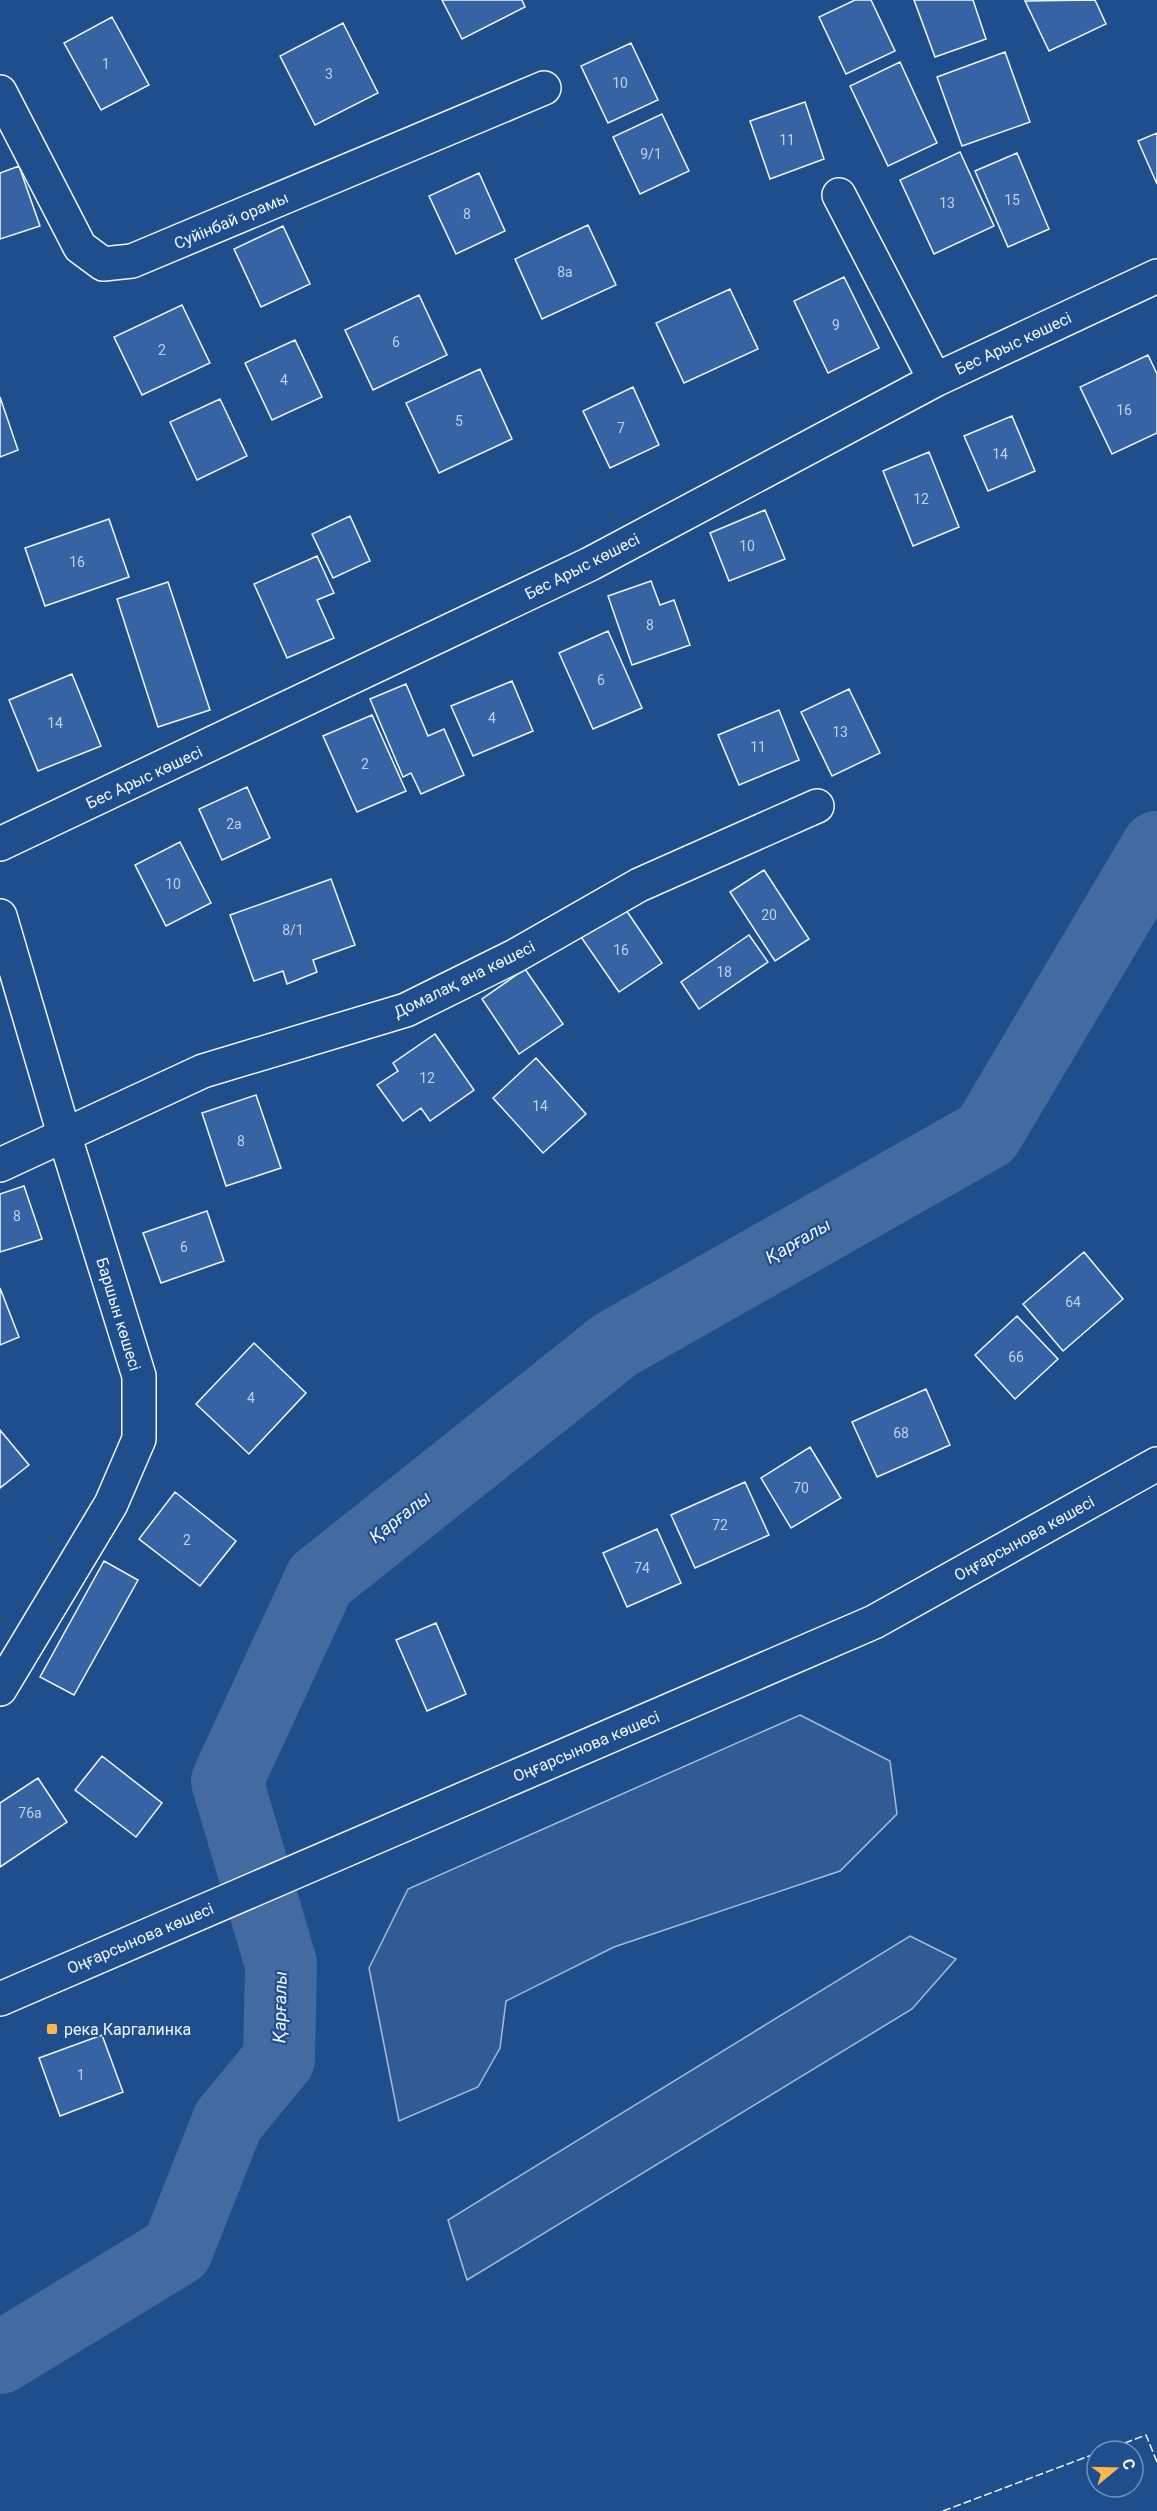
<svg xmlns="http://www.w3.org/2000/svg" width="1157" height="2511" font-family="Roboto,sans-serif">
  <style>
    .built { fill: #305b95; stroke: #a8bbd7; stroke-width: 1.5 }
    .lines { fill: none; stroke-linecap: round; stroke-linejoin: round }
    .river { stroke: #446ba0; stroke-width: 72 }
    .building { fill: #3563a3; stroke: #f2f6ff; stroke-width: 1.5 }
    .minor-casing { stroke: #f2f6ff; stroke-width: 36 }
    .major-casing { stroke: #f2f6ff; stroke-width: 36 }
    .minor { stroke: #1f4e8c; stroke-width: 33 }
    .major { stroke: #1f4e8c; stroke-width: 33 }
    .fence { stroke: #f2f6ff; stroke-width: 1.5; stroke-dasharray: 8 3; stroke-linecap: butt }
    .poi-dot { fill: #ffb74d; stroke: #1f4e8c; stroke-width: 2 }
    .labels { text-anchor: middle; stroke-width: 4.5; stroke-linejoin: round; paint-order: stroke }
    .number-label { font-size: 14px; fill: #c3d1e8 }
    .street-label { font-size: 16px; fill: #f2f6ff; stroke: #1f4e8c }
    .poi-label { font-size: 16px; fill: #f2f6ff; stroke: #1f4e8c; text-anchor: start }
    .water-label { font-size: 18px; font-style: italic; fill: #f2f6ff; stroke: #1f4e8c }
  </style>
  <rect width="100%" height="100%" fill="#1f4e8c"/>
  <path class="built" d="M800,1715L890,1761L897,1814L840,1871L614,1947L506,2001L500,2048L478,2087L399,2121L369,1968L408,1889Z
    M910,1936L956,1959L912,2009L467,2280L448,2220Z"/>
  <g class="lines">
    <path class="river" d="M0,2358L177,2250L228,2121L279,2059L281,1964L227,1781L320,1580L615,1345L987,1134L1157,847"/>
  </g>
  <path class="building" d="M442,0H522L525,7L462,39Z
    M855,0H871L895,51L846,74L819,17Z
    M914,0H973L986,39L935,57Z
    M1095,0L1106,24L1049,51L1025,1Z
    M112,17L149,85L101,110L64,43Z
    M343,23L378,93L315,125L280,56Z
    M631,43L658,100L608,123L581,66Z
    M1005,52L1030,122L962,146L937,77Z
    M900,62L937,143L888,166L850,86Z
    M805,102L824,159L770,179L750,121Z
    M662,114L689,171L640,194L613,137Z
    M1157,133V184L1138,141Z
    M960,152L994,226L934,254L900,180Z
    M1017,153L1049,229L1008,247L975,171Z
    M19,166L40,226L0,239V173Z
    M479,173L505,231L456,254L429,196Z
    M588,225L616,285L542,319L515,259Z
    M283,226L310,284L261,307L234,249Z
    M844,277L879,348L828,373L794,301Z
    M730,289L758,349L684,383L656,323Z
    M419,295L447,355L373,390L345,330Z
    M182,305L210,363L142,395L114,337Z
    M295,340L322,397L272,420L245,363Z
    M1148,355L1157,374V433L1112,454L1080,387Z
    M480,369L512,439L439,473L406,403Z
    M633,387L659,445L610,468L583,411Z
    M0,397L18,450L0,457Z
    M220,399L247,456L197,480L170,422Z
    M1012,416L1035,471L988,491L964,436Z
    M929,452L959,527L913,546L883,471Z
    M765,510L785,559L729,581L710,533Z
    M350,516L370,561L333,578L312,534Z
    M109,519L129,577L45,606L25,548Z
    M317,556L334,593L317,600L334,638L287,658L254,584Z
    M651,581L660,605L674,600L690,645L632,665L608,596Z
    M168,582L210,710L158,727L117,599Z
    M608,631L642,708L593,729L559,653Z
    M72,674L101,746L38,771L9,700Z
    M512,681L533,731L473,756L451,706Z
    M406,684L428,736L444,729L464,775L421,794L411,773L403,777L370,699Z
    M849,689L880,753L832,776L801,712Z
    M779,710L799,760L739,785L718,735Z
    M372,715L406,791L357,812L323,736Z
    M247,787L270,838L222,860L199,809Z
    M180,842L211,903L166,926L135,865Z
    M764,870L809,939L775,961L730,892Z
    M331,879L355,945L313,960L317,972L287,984L283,971L254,981L230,915Z
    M624,907L662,963L619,992L581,937Z
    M749,935L768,962L699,1009L681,982Z
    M525,969L563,1024L519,1054L482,999Z
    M435,1034L474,1090L430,1121L421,1108L403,1121L377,1085L398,1071L393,1063Z
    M536,1058L586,1114L543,1153L493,1098Z
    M256,1095L281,1168L226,1186L202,1113Z
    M24,1186L42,1239L0,1252V1194Z
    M207,1211L224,1261L161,1283L143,1233Z
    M1084,1252L1123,1299L1063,1351L1023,1304Z
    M0,1288L19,1337L0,1345Z
    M1017,1316L1058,1359L1015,1399L975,1355Z
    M254,1343L306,1393L249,1454L196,1404Z
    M926,1389L950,1445L877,1477L852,1422Z
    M0,1430L29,1465L0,1488Z
    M810,1447L841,1498L791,1528L761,1478Z
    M745,1482L769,1535L695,1568L671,1515Z
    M175,1492L236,1541L200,1586L139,1539Z
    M657,1529L681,1583L627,1607L603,1553Z
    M104,1561L138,1580L74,1695L40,1677Z
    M436,1623L466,1694L427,1711L396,1640Z
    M102,1756L162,1803L136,1837L75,1790Z
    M38,1778L67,1822L0,1867V1803Z
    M102,2035L123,2092L60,2116L39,2058Z"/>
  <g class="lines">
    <g class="minor-casing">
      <path id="minor" d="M0,92L80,247L103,264L132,261L544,88
        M839,195L935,380
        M0,844L590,564L935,380L1157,276
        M0,916L64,1134L139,1376V1439L111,1504L0,1689
        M0,1165L203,1071L406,1010L515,956L639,885L817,806"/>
    </g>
    <g class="major-casing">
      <path id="major" d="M0,1999L874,1622L1157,1464"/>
    </g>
    <use href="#minor" class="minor"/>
    <use href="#major" class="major"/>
    <path class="fence" d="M1104,2451L1146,2435L1157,2462
      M943,2511L1097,2453"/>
  </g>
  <rect class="poi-dot" x="46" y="2023" width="12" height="12" rx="3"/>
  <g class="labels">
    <g class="number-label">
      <text x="106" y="69">1</text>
      <text x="329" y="79">3</text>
      <text x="620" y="88">10</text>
      <text x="787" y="145">11</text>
      <text x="651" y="159">9/1</text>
      <text x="1012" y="205">15</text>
      <text x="947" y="208">13</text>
      <text x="467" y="219">8</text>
      <text x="565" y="277">8а</text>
      <text x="836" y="330">9</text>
      <text x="396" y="347">6</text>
      <text x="162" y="355">2</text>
      <text x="284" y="385">4</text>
      <text x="1124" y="415">16</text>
      <text x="459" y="426">5</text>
      <text x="621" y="433">7</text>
      <text x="1000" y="459">14</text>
      <text x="921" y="504">12</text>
      <text x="747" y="551">10</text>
      <text x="77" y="567">16</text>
      <text x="650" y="630">8</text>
      <text x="601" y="685">6</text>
      <text x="492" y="723">4</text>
      <text x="55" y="728">14</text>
      <text x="840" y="737">13</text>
      <text x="758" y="752">11</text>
      <text x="365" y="769">2</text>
      <text x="234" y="829">2а</text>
      <text x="173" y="889">10</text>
      <text x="769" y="920">20</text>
      <text x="293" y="935">8/1</text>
      <text x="621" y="955">16</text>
      <text x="724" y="977">18</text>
      <text x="427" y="1083">12</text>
      <text x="540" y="1111">14</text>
      <text x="241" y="1146">8</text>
      <text x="17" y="1221">8</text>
      <text x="184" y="1252">6</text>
      <text x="1073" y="1307">64</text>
      <text x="1016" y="1362">66</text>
      <text x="251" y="1403">4</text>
      <text x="901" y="1438">68</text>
      <text x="801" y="1493">70</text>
      <text x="720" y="1530">72</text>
      <text x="187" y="1545">2</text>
      <text x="642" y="1573">74</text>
      <text x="30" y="1818">76а</text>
      <text x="81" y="2080">1</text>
    </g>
    <g class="street-label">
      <text transform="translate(231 220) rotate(-23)" y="6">Суйінбай орамы</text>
      <text transform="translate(1013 343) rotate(-25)" y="6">Бес Арыс көшесі</text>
      <text transform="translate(582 566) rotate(-27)" y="6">Бес Арыс көшесі</text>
      <text transform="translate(144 777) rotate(-25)" y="6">Бес Арыс көшесі</text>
      <text transform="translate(464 979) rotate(-26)" y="6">Домалақ ана көшесі</text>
      <text transform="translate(119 1314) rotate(73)" y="6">Баршын көшесі</text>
      <text transform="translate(1024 1538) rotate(-29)" y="6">Оңғарсынова көшесі</text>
      <text transform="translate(586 1746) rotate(-23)" y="6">Оңғарсынова көшесі</text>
      <text transform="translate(140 1938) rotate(-23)" y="6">Оңғарсынова көшесі</text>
    </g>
    <g class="poi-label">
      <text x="64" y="2035">река Каргалинка</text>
    </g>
    <g class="water-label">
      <text transform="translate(798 1241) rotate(-30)" y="6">Қарғалы</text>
      <text transform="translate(400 1517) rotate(-38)" y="6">Қарғалы</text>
      <text transform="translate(280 2007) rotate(-89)" y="6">Қарғалы</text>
    </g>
  </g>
  <g transform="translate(1115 2469) rotate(71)"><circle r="28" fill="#1f4e8c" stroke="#7391ba" stroke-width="1.5"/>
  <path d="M0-4.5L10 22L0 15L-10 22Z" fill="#ffb74d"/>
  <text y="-9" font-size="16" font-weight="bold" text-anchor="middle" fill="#f2f6ff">С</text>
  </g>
</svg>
